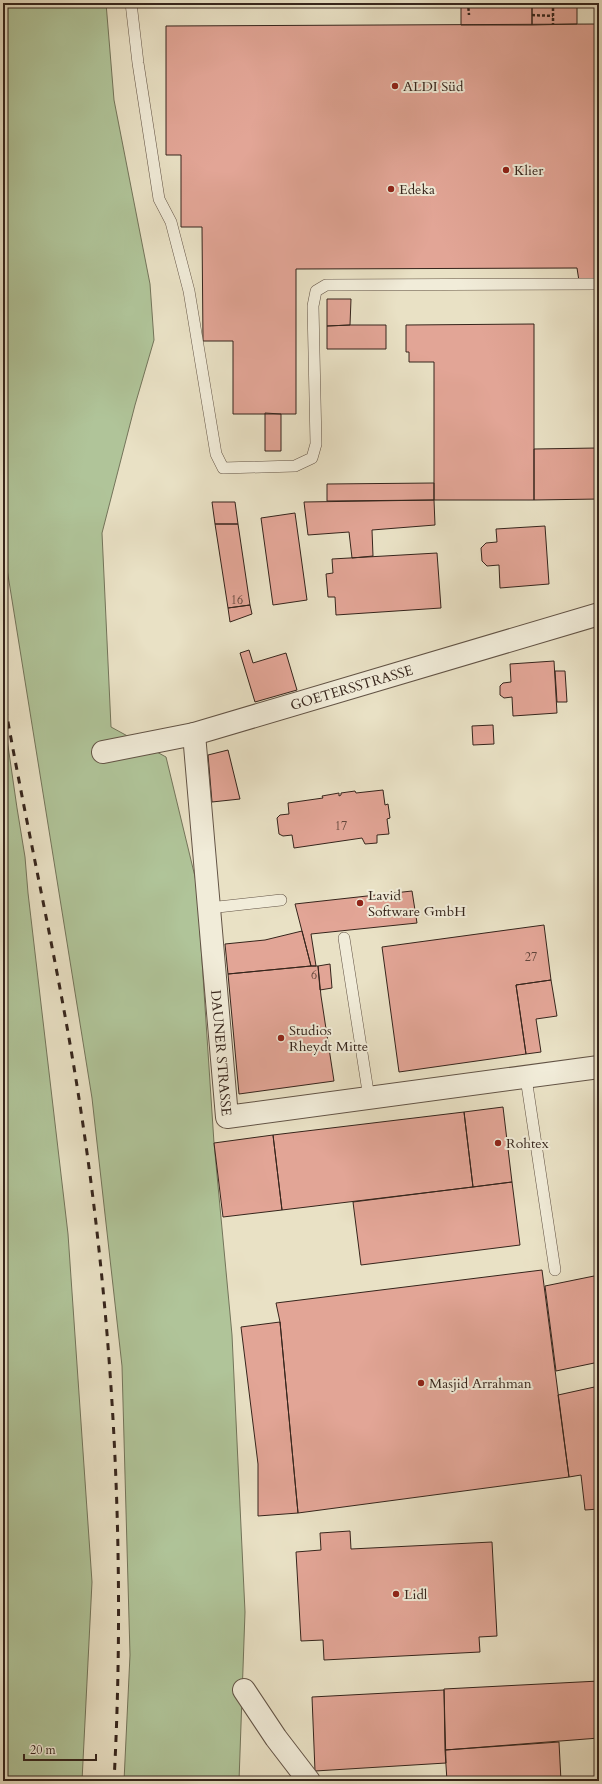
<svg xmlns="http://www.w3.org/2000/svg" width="602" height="1784" font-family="Cardo,serif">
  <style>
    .green { fill: #b0c499; stroke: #73745a }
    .building { fill: #e2a596; stroke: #36251c }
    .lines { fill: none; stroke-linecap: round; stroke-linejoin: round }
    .service-casing { stroke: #635446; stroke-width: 12 }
    .minor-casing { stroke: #635446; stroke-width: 24 }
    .path { stroke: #36251c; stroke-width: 2.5; stroke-dasharray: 3 2; stroke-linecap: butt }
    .service { stroke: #f1ecd9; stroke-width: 11 }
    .minor { stroke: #f1ecd9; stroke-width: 22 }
    .rail { stroke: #36251c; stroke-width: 3; stroke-dasharray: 7 7; stroke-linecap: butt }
    .poi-dot { fill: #8f2418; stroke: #f1ecd9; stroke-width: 1.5 }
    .labels { text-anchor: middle; stroke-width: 4; stroke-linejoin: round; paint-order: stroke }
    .number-label { font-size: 12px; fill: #61453a }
    .poi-label { font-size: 14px; fill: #36251c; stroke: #f1ecd9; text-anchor: start }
    .street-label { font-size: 14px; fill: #36251c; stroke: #f1ecd9 }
  </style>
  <rect width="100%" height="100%" fill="#e9e1c5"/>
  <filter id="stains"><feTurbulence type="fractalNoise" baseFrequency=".005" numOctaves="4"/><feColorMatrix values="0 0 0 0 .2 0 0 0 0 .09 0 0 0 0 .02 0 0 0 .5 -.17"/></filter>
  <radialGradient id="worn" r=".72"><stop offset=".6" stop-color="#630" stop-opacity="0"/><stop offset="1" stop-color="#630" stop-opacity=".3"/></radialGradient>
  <path class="green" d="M3,3H106L114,100L150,284L154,340L135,405L102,533L111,727L166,757L197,885L214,1143L232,1335L245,1612L239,1781H124L130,1655L122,1366L92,1098L3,544Z
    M3,711L17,808L25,857L28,893L68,1234L92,1582L82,1781H3Z"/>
  <path class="building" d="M141,3H599V5L141,7Z
    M461,6H532V25H461Z
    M532,6H577V24L532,25Z
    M599,24V267H596V282L579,281L577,268L296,269V414H233V341H203L202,227H181V155H166V26Z
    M327,299H351L350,325L327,326Z
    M534,324V500H434V362H409V352H406V325Z
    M350,325H386V349H327V326Z
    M597,339H599V499L534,500V449L597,448Z
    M265,413L281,414V451H265Z
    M434,483V500L327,501V484Z
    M434,500L435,525L372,530L373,556L352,558L349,532L308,535L304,502Z
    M212,502H235L238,524H215Z
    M295,513L307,600L273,605L261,518Z
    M215,524H238L250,605L228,608Z
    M545,526L549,584L500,588L499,565L487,566L482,561L481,548L486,543L497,542L496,529Z
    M437,553L441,608L336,615L335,597H328L326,574L333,573L332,559Z
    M250,605L252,614L230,622L228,608Z
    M249,650L253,663L286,653L297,690L255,702L240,653Z
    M554,661L557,713L513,716L512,697L504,698L500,695V686L503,683L511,682L510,664Z
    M555,671H565L567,702H557Z
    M493,725L494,744L473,745L472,726Z
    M228,750L240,799L212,802L208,755Z
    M383,790L385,805L388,804L390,818L387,819L389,834L377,835V843L365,844L362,838L294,848L292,835L283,836L279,834L277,818L280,815L289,814L288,803L323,798L322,796L339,793V796L341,795V793L355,791L356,793Z
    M412,891L417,923L311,934L316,966H311L295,904Z
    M544,925L551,980L516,985L526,1054L399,1072L382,947Z
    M302,931L311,966L228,974L225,944L265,940Z
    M330,964L332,988L320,990L318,966Z
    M311,966H318L321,996L334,1081L239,1094L228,974Z
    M551,980L557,1016L536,1019L541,1052L526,1054L516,985Z
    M503,1107L512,1182L473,1187L464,1112Z
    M464,1112L473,1187L282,1210L273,1135Z
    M273,1135L282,1210L223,1217L214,1143Z
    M512,1182L520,1245L361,1265L353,1202Z
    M542,1270L569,1477L298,1513L280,1322L276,1303Z
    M599,1275V1362L556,1371L545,1286Z
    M280,1322L298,1513L258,1516V1464L241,1327Z
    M599,1386V1509L585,1510L581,1475L569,1477L558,1395Z
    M350,1531L351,1549L492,1542L497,1636L479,1637L480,1652L324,1660L323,1640L301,1641L296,1552L321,1550L320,1533Z
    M599,1681V1738L445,1750L444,1689Z
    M444,1690L446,1763L315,1771L312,1697Z
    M559,1742L561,1781H447L445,1750Z"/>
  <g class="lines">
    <g class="service-casing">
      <path id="service" d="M131,3L138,63L159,199L171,222L189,291L216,454L223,468L295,466L312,458L316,444L313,306L316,291L326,285L599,284
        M209,908L281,900
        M344,938L369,1098
        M526,1078L555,1270"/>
    </g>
    <g class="minor-casing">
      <g id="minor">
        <path id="s1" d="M194,734L227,1117L599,1067"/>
        <path id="s2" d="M103,752L194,734L599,614"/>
        <path d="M244,1690L276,1738L309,1781"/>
      </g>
    </g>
    <path class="path" d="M468,3L469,15
      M553,3V24
      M532,15L553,16"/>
    <use href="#service" class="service"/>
    <use href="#minor" class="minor"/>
    <path class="rail" d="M3,694C27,832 59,967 80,1105C114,1325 126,1559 114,1781"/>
  </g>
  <g class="poi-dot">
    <circle cx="395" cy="86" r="4"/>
    <circle cx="506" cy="170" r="4"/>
    <circle cx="391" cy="189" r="4"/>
    <circle cx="360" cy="903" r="4"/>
    <circle cx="281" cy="1038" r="4"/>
    <circle cx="498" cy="1143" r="4"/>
    <circle cx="421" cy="1383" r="4"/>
    <circle cx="396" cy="1594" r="4"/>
  </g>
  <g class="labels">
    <g class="number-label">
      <text x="237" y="604">16</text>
      <text x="341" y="830">17</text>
      <text x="531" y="961">27</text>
      <text x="314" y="979">6</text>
    </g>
    <g class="poi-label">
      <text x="403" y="91">ALDI Süd</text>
      <text x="514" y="175">Klier</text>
      <text x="399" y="194">Edeka</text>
      <text x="368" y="900">Lavid<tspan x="368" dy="16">Software GmbH</tspan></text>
      <text x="289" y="1035">Studios<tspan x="289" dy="16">Rheydt Mitte</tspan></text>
      <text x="506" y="1148">Rohtex</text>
      <text x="429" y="1388">Masjid Arrahman</text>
      <text x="404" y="1599">Lidl</text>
    </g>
    <g class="street-label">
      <text dy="5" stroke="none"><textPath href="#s2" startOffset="257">GOETERSSTRASSE</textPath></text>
      <text dy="5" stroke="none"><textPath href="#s1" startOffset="320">DAUNER STRASSE</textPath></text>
    </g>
  </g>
  <rect width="602" height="1784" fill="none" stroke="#e9e1c5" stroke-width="16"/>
  <rect x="4" y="4" width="594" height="1776" fill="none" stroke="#36251c" stroke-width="2"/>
  <rect x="8" y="8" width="586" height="1768" fill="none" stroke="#36251c"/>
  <path d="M24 1754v6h72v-6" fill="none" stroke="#36251c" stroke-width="2"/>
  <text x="30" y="1754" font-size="12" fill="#36251c" stroke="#f1ecd9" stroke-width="3" paint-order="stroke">20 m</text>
  <rect width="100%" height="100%" filter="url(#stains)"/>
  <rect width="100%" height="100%" fill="url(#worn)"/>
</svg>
